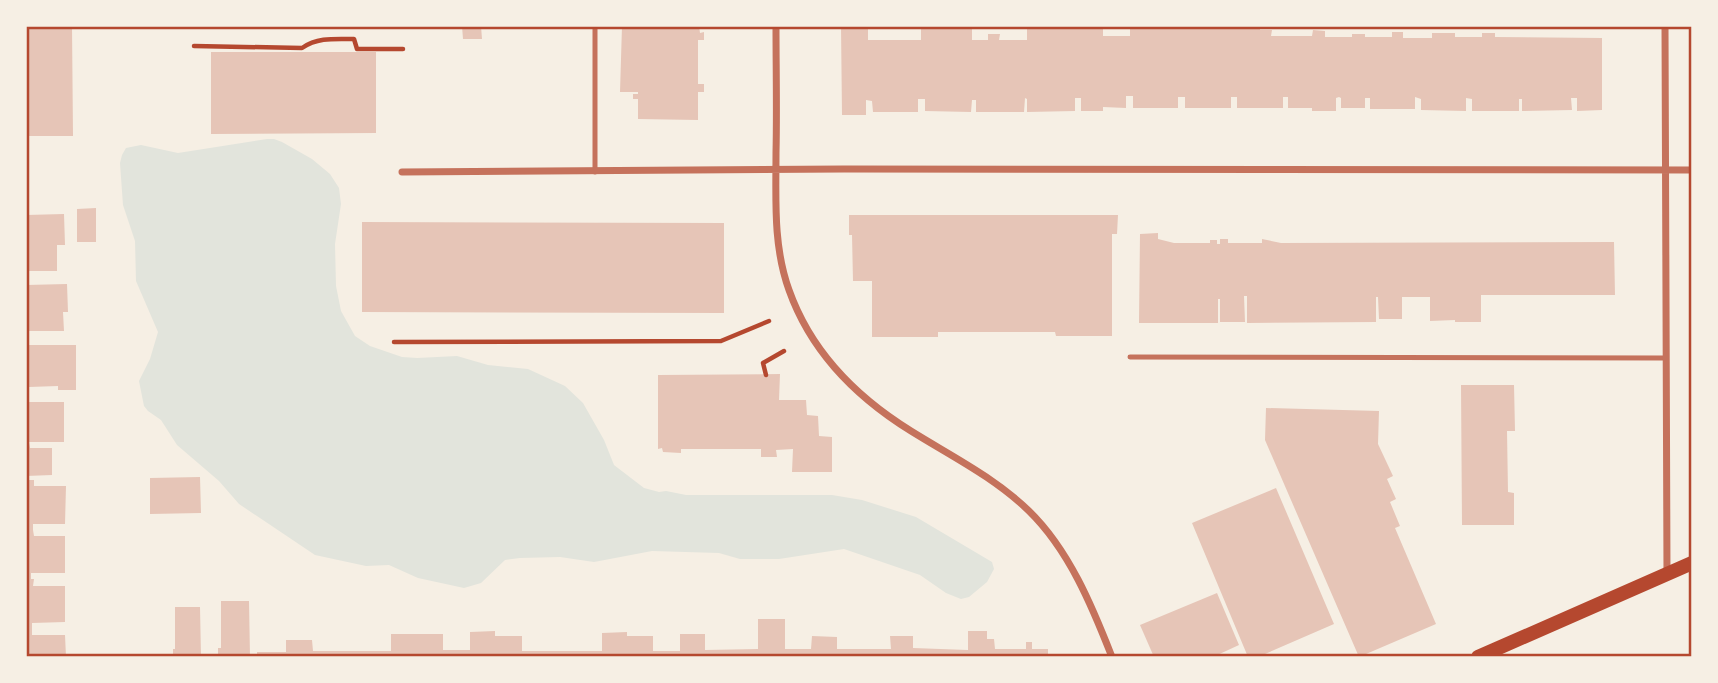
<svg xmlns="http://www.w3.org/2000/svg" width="1718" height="683" font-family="'Fira Sans Condensed',sans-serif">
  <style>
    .green { fill: #e2e4dc }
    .building { fill: #e6c5b7 }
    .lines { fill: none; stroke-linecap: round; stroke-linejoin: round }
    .path { stroke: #b5482f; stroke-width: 4.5 }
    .service { stroke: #c5725c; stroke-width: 5 }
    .minor { stroke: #c5725c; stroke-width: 7 }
    .secondary { stroke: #b5482f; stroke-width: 14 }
    .neatline { fill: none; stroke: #b5482f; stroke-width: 2.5 }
  </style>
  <rect width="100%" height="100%" fill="#f6efe4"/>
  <path class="green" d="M267,139H274L282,142L312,159L330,174L339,188L341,204L335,244L336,286L341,311L355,336L370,346L402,357L417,358L457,356L488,365L528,369L565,386L583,403L604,440L614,465L644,488L659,492L666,491L686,495H832L862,500L916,517L992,562L994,569L987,582L969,597L961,599L946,593L920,575L844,549L779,559H740L719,553L652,551L594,562L560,557L520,558L505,560L481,583L464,588L418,578L389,565L366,566L315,555L239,504L219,481L177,445L161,420L148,411L144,406L139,381L150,359L158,332L136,281L135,241L123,205L120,163L122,155L126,148L141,145L178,153Z"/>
  <path class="building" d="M26,26H72L73,136H26Z
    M462,26H481L482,39H463Z
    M622,26H699L700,33L704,32V40H698V84H704V92H698V120L638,119V99H633V94H638V92H620Z
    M841,26H868V40H921V26H972V40H988V34H1000L999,40H1027V26H1103V36H1130V26H1260V30H1272L1271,36H1312L1313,30L1325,31V37H1352V34H1365V37H1392V32H1403V38H1432V33H1455V37H1482V33H1495V37L1602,38V110L1577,111V98H1571L1572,110L1522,111V99H1519V111H1472V99L1466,98V111L1421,110V99L1415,97V109H1370V98H1365V108H1341V98L1339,97L1336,98V111H1312V108H1288V97H1283V108H1237V97H1231V108H1185V97H1178V108H1133V96H1126V108L1103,107V111H1081V98H1075V111L1027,112V99L1025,98L1024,112H976V100H972L971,112L925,111V99H918V112H873L872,101L866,100V115H842Z
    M211,52H376V133L211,134Z
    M96,208V242H77V209Z
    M64,214L65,245H57V271H26V215Z
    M849,215H1118L1117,234H1112V336H1056L1055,332H938V337H872V281H853L852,235H849Z
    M362,222L724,223V313L362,312Z
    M1158,233V239L1174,243H1210V240H1217V244H1220V239H1228V243H1262V239L1281,243L1614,242L1615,295H1481V322H1455V320L1430,321V297H1402V319H1379L1378,297H1376V322L1247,323V296H1244L1245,322H1220V299H1218V323H1139L1140,234Z
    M67,284L68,312H63L64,331H26V285Z
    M26,345H76V390H58V386L29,387V402H64V442H29L30,448H52V475L26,476Z
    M780,374L779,400H806L807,415L818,416L819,436L832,437V472H792L793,449L776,450L777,457H761V449H681V453L663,452L662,448L658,449V375Z
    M1461,385H1514L1515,431H1507L1508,492L1514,493V525H1462Z
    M1266,408L1379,411L1378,444L1393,476L1387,479L1396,499L1390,502L1400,526L1395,528L1436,624L1359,657L1265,440Z
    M200,477L201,513L150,514V478Z
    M26,480H34V486H66L65,524H33V530L34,536H65V573H31V579H34L33,586H65V622L32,623V635H65L66,657H26Z
    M1276,488L1334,624L1258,657H1248L1192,523Z
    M1217,593L1239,645L1213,657H1154L1140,625Z
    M221,601H249L250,657H218V648H221Z
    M175,607H200L201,657H173V649H175Z
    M758,619H785V649H811L812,636L837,637V649H891L890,636H913V648L968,650V631H987V639H994L995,649H1026V642H1032V649H1048V657H257V652H286V640H312L313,651H391V634H443V650H470V632L495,631V636H522V651H602V633L627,632V636H653V651H680V634H705V650L758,649Z"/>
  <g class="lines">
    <path class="path" d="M194,46L302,48C318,37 335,39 354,39L357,49H403
      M394,342L721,341L769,321
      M766,375L763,363L784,351"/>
    <path class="service" d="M595,172V26
      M1130,357L1665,358"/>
    <path class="minor" d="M776,26C776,69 777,111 776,153C776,199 773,246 789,290C811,352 856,397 911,431C951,456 994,477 1029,511C1069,550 1092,606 1112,657
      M1665,26L1667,574
      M402,172L844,169L1692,170"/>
    <path class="secondary" d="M1478,657L1692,563"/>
  </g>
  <rect width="1718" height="683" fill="none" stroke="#f6efe4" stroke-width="56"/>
  <rect x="28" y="28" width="1662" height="627" class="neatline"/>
</svg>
